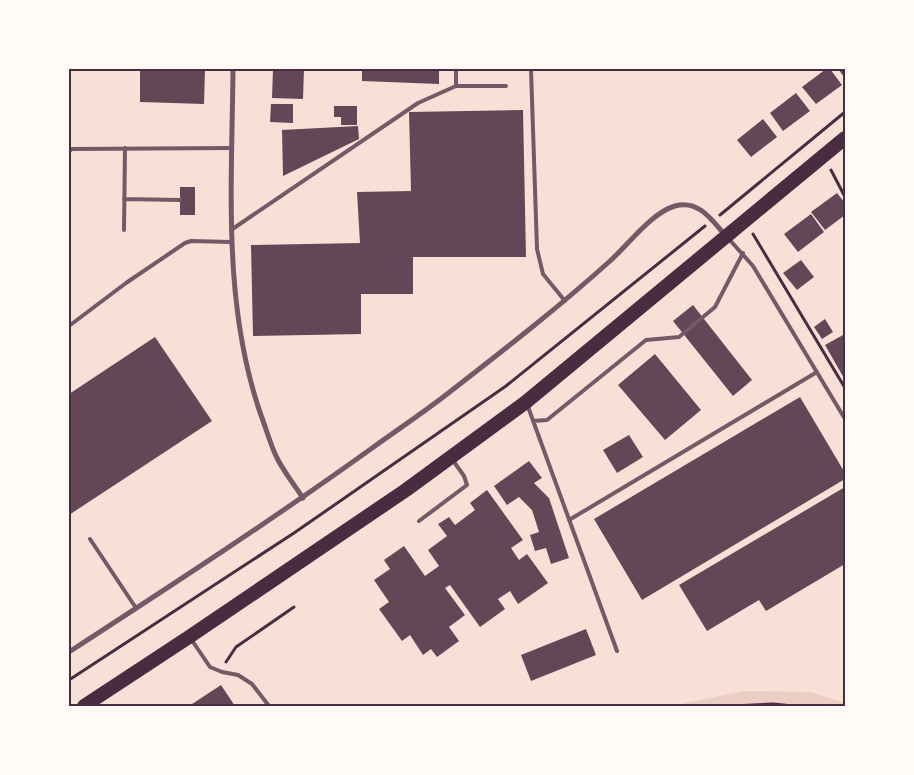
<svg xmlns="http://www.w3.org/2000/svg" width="914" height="775" font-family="Karla,sans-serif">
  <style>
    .green { fill: #ebcfc5 }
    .building { fill: #644757 }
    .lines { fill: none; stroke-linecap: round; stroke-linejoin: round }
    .path { stroke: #4a2c40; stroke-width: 3 }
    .service { stroke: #755966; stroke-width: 4 }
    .minor { stroke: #755966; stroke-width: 5 }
    .trunk { stroke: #4a2c40; stroke-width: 14 }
    .neatline { fill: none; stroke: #4a2c40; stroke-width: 2 }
  </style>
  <rect width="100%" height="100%" fill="#f7e1d7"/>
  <path class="green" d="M743,691L810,692L845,703V706H672Z"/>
  <path class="building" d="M140,69H205L204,104L140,102Z
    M273,69H304L303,99L272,98Z
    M362,69H439V84L362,81Z
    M557,69H578V70L557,71Z
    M826,69H830L842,85L816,104L802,87Z
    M838,69H845V78Z
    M796,93L810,111L783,131L770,113Z
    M271,104H293V123L270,122Z
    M334,106H357V125H341V117H334Z
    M523,110L526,257H413V294H361V334L253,336L251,245L360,243L357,192L411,191L409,112Z
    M763,119L777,137L751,157L737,140Z
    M358,126L359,139L283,176L282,130Z
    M180,187H195V215H180Z
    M837,193L845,203V215L825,230L811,212Z
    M811,214L824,232L798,252L784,234Z
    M801,260L814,277L797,290L783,273Z
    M693,305L752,380L733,396L673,321Z
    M825,319L833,332L822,339L814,327Z
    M843,335L845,338V380L825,345Z
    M155,337L212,421L69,515V394Z
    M655,354L701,410L665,440L618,385Z
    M800,397L845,473V479L642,600L594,519Z
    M629,435L643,457L617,473L603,450Z
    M529,461L542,478L534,483L549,498L569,558L551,564L546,548L535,551L530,535L539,532L532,510L519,497L507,505L494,486Z
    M845,487V564L766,611L759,600L707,631L679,585Z
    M487,490L523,540L511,548L519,560L527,554L548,583L518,604L510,591L498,599L505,609L480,627L450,585L445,588L465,615L449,627L459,641L437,657L431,649L423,655L410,635L402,641L379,609L389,602L374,580L390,569L384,560L404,546L425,576L439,566L428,550L447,536L438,524L449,517L455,525L475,510L470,503Z
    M586,629L596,655L531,681L521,655Z
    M221,685L235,706H189Z"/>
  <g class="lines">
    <path class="path" d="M831,170L845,197
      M720,215L845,112
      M753,234L845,388
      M226,662L236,647L294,607
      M69,680L294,533L506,386L705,226
      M733,706L773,704L793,706"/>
    <path class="service" d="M531,69L537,249L543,274L565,301
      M456,86V69
      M69,151L72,149L232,148
      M124,199L180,200
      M124,230L125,148
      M231,230L418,103L456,86H506
      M728,238L753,266L845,419
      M69,326L126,283L185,243L191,241L231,242
      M527,404L617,651
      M533,421L547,420L646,340L679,337L715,307L743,253
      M569,520L817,372
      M419,521L467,485L464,476L452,459
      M90,539L136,608
      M191,639L210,667L222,672L238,675L252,684L269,706"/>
    <path class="minor" d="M233,69C232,186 222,306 262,418C267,431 271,447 278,460C285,473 295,486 303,498
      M69,652C172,585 275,518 375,446C400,428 427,410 451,391C505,349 559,307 610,261C628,245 651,213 675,206C698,199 712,220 725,235"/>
    <path class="trunk" d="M84,706L189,637L406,490L526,402L845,138"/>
  </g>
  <rect width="914" height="775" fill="none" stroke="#fffaf5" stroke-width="140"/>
  <rect x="70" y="70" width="774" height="635" class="neatline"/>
</svg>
